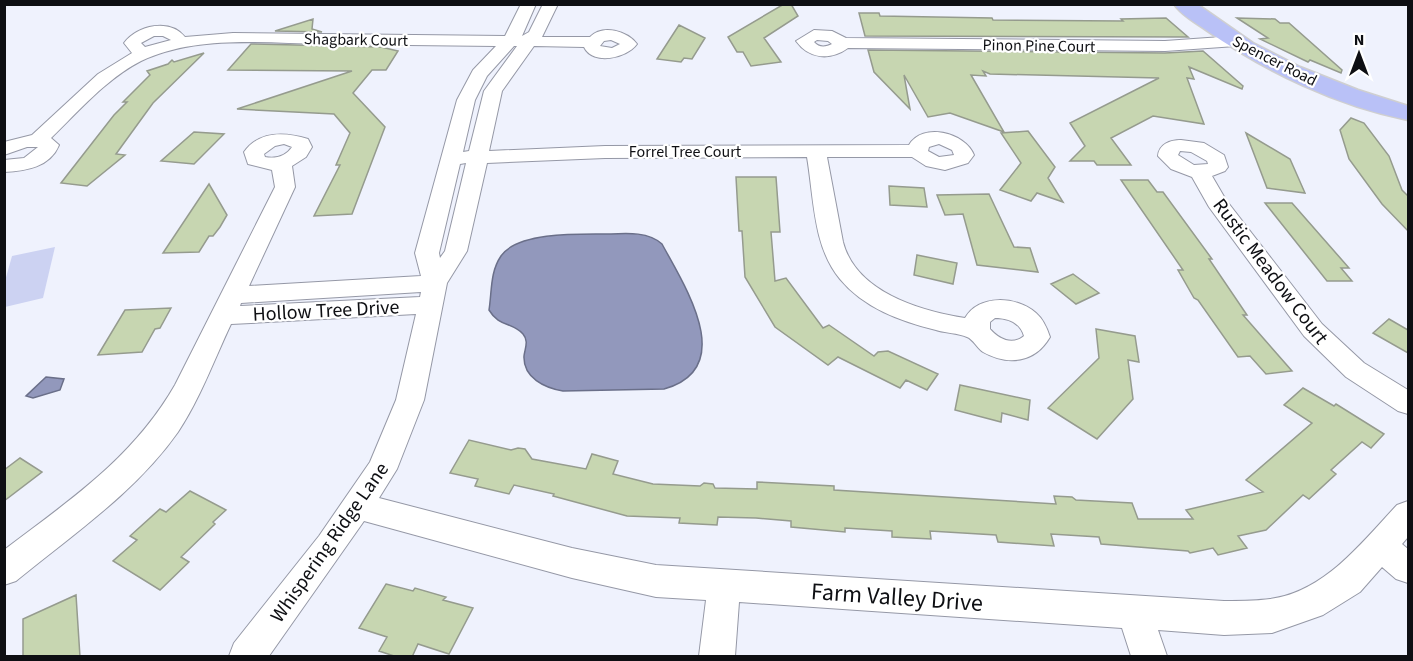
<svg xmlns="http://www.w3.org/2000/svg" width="1413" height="661" font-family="'Source Sans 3',sans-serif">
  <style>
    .green { fill: #ccd2f2 }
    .water { fill: #9298bc; stroke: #6a6f89; stroke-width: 1.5 }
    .building { fill: #c7d6b1; stroke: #959b8e; stroke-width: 1.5 }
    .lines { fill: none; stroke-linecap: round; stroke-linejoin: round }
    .minor-casing { stroke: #9598a6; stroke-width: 2 }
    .major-casing { stroke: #cfcfd0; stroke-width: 3 }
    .minor { fill: #fff; fill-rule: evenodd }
    .major { fill: #b9c1f7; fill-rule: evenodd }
    .labels { text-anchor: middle; stroke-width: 4.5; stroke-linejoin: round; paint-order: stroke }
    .far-street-label { font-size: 16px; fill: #0e0f13; stroke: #fff }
    .street-label { font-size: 20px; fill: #0e0f13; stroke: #fff }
    .near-street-label { font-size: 24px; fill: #0e0f13; stroke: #fff }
  </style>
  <rect width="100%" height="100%" fill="#eff2fd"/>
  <path class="green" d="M55,247L43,298L5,307V281L12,256Z"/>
  <path class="water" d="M611,234C628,233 649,232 662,244C684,285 739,368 664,389L563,391C545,388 523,378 524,356C525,348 529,341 523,334C512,322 499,327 489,310C492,291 490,272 501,256C518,231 584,234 611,234Z
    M46,377L64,379L60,390L33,398L26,396Z"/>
  <path class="building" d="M784,4H791L798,16L764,38L781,62L751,66L743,52H737L728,37Z
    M859,13H879L880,16L992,18L993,20L1123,21L1121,19L1166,18L1188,37L865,36Z
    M1237,18L1275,19L1280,23H1289L1342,70L1341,73L1310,60L1308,62L1260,39L1268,38Z
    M313,19L312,29L322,32L275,31Z
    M679,25L705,38L692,59L684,58L681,62L657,59Z
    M251,44L381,47L398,51L386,70H372L353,93L385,127L352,214L314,216L340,165H336L350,133L334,114L237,109L352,71L228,70Z
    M868,50L1165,53L1203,51L1243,86L1242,89L1189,67L1194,79L1187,78L1204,124L1153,116L1111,138L1131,165H1097L1094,161H1070L1085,146L1070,123L1159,78L990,74L983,71L986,76L971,75L1004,132L950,113L928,117L904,75L910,109L874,72Z
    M204,53L153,103L116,154L125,155L87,186L61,183L114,115L127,102H123L150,75L147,71L168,64L172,60L174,62Z
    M1351,118L1364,123L1389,156L1402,190L1408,196V231L1382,204L1349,159L1340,130Z
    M1028,131L1055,167L1048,178L1063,202L1037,193L1031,201L1000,190L1021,163L1001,133Z
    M194,132L224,134L194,164L161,161Z
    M1246,133L1290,159L1305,193L1267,188Z
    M736,177H776L780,232H771L775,281L786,278L823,328L829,325L874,356L878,352L888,351L938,374L927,390L906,380L900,388L838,357L828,365L775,327L745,277L742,231H739Z
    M1121,180H1148L1157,192H1163L1212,259H1209L1247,315H1243L1292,371L1266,374L1250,356L1238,357L1198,300L1194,298L1178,270H1183Z
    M209,184L227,215L220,227L213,236H209L199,252L163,253Z
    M889,186L924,188L927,207L890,205Z
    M989,194L1014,247L1030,248L1038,272L977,265L963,214L945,215L937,195Z
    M1265,203H1292L1349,268H1341L1352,281H1327Z
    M917,255L957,263L953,284L914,275Z
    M1073,274L1099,293L1076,304L1051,284Z
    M171,308L160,328L155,329L142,352L98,355L125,310Z
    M1389,319L1408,330V353L1373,333Z
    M1096,329L1135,336L1139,362L1128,360L1133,399L1097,439L1048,408L1099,358Z
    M960,385L1030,400L1028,420L1002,413L1001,422L955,410Z
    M1303,388L1334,406L1336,404L1384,434L1371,448L1362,442L1331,470L1336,474L1309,499L1303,495L1266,530L1238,536L1247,548L1218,555L1213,548L1190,553L1188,551L1101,544L1099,537L1051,534L1054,546L998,542L996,535L930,531L931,539L892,537V531L845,528V532L791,527V521L756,518L718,517L717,525L679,523L680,518L627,516L553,496L554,494L514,485L509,494L475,486L478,479L450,473L469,440L511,450L518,448L525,449L532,459L586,469L592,454L618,461L613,474L653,484L700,486L704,483L713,484L715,488L757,489V482L834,486V490L1056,504L1054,496L1072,497L1076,500L1132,503L1138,519H1193L1186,510L1263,492L1246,480L1312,423L1284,405Z
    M20,458L42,472L4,501V470Z
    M190,491L226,510L213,522L215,524L181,557L189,562L160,590L113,561L137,540L130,536L160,509L166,512Z
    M386,584L413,591L415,588L446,597L443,600L473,608L449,654L418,644L412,657H397L379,651L387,637L359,628Z
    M76,595L80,657H23V619Z"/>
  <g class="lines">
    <g class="minor-casing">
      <path id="minor" d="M521,4H536L522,36L529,32L543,4H558L542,37H590C603,24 627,31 637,44C627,58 593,66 584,47L534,46L502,91L489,151L605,146L909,145C922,122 965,132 974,155L968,163L945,170L926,166L912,157H827L843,242C856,292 920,311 965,318C979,294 1017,296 1036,313C1043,319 1047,328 1050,337C1035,363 1008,366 983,352C977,348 973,339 967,337C958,333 945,333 936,330C900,321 864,308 840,279C813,247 814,198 807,157L605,158L487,163L467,251L447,283L424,400L397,469L379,498L572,548L656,565L1224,601C1239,601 1255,601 1270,599C1325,592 1362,542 1397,505L1408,501V537L1402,544L1408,549V583L1396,579L1382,567L1360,592L1323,615L1272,633L1224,635L1158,630L1167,656H1131L1122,628L739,602L735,656H699L706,600L656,597L572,578L364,521L269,656H229L234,643L319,536L370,462L396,400L416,314L231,324C214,360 200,399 178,432C136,492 72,535 16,581L4,585V550C70,500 133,458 175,385L275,187L272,170L248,164L244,152C260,130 285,132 308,139L312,147L306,157L292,166L295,187L249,286L421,276L415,253L457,100L473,70L496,46C438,45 380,45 322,44C263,43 196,35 141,61C106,79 79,111 51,138L59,145C50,167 26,171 4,172V160L24,158L38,147H27L4,155V142L32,135L98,74L132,53L124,43C137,25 170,18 185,37L233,33L505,36ZM154,36H163L171,40L145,47L141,43ZM611,40L620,44L612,48L600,46L604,41ZM514,46H517L484,91L469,151L463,152L475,100L487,76ZM284,144L292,147C286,156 276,159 265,157L264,154L275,146ZM939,144L952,150L954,155L939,157L928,151L929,147ZM466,163L445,251L440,258L439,253L460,164ZM421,292L420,297L240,306L241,303ZM995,318C1007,318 1020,322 1024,336C1012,346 999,339 990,329V322Z
        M814,30L832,31L846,38L1165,41L1236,36L1244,41L1236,46L1165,51L848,48C830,61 809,59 796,41ZM817,40L828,41L832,44C826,47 819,48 814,42Z
        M1181,140L1204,143L1224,155L1228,167L1225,171L1212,176L1226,200L1322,324L1364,363L1408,390V414L1398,411L1346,377L1304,336L1209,207L1192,177L1171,169L1158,156C1159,144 1170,140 1181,140ZM1180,151L1191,152L1207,161L1208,164L1194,165L1178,155Z"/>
    </g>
    <g class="major-casing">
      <path id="major" d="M1174,4H1197L1253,43L1300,67L1358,90L1408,106V120C1337,106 1266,72 1206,30C1196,23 1181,15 1174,4Z"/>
    </g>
    <use href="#minor" class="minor"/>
    <use href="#major" class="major"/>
  </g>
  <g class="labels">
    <g class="far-street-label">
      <text transform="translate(356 39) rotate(1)" y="6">Shagbark Court</text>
      <text transform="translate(1039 45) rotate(1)" y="6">Pinon Pine Court</text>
      <text transform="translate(1275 60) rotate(27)" y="6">Spencer Road</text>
      <text x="685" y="157">Forrel Tree Court</text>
    </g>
    <g class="street-label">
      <text transform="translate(1271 271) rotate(53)" y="7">Rustic Meadow Court</text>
      <text transform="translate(326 310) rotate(-3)" y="7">Hollow Tree Drive</text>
      <text transform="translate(329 542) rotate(-55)" y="7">Whispering Ridge Lane</text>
    </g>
    <g class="near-street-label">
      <text transform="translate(897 597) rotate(4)" y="8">Farm Valley Drive</text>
    </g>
  </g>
  <rect width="1413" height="661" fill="none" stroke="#0e0f13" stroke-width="12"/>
  <g transform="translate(1359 54)" stroke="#ffffff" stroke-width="4.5" paint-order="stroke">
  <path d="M0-4.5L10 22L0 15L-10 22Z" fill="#0e0f13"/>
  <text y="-9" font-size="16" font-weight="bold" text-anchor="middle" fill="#0e0f13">N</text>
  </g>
</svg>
